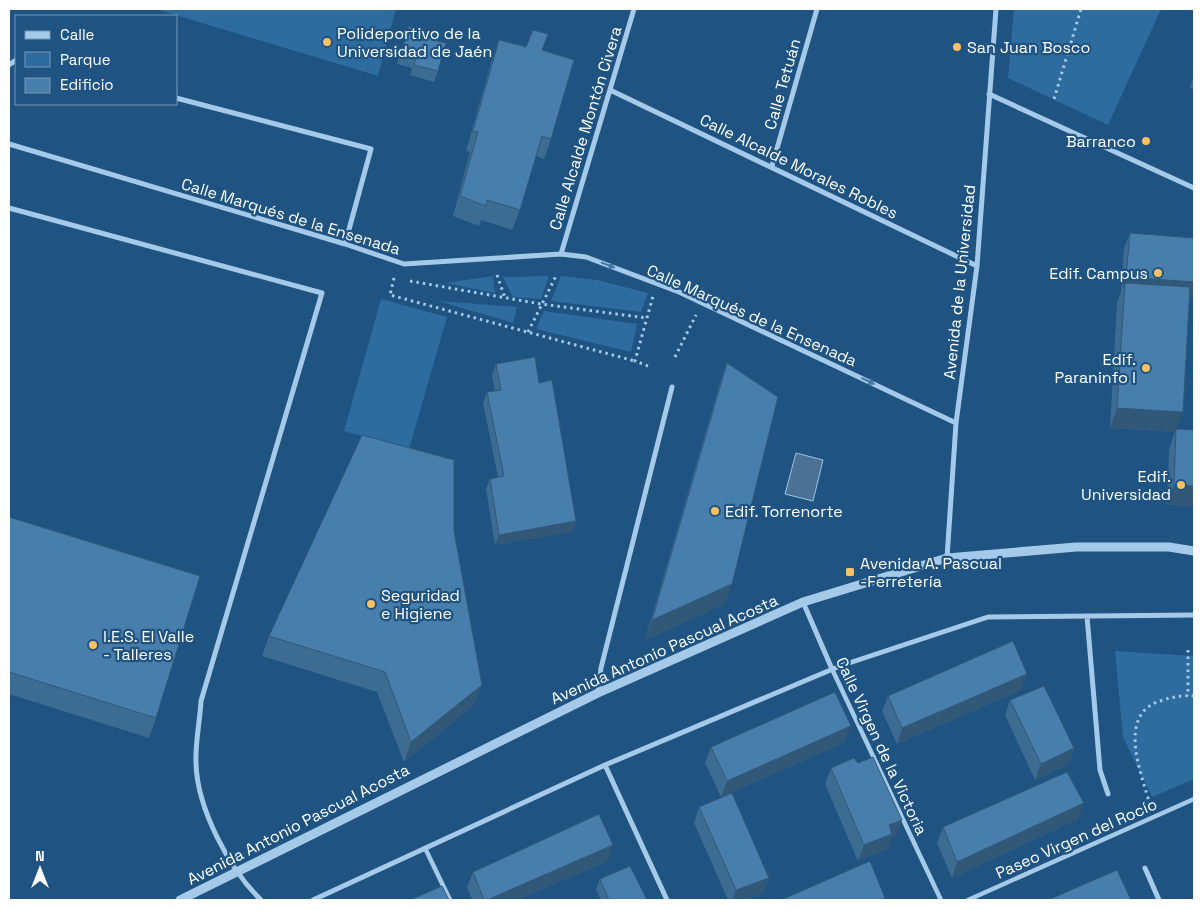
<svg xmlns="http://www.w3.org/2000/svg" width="1203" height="909" font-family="'Space Grotesk',sans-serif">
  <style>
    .green { fill: #2e6c9f }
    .water { fill: #4b7294; stroke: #98c6eb }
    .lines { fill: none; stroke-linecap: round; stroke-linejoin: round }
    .path { stroke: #a5cae9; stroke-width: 3; stroke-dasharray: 2.5 4; stroke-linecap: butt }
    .pedestrian { stroke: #a5cae9; stroke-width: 4.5 }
    .minor { stroke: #a5cae9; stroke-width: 5 }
    .tertiary { stroke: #a5cae9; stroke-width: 9 }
    .wall { fill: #3d6c93 }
    .shaded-wall { fill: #325878 }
    .building { fill: #477eab; stroke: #325878 }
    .oneway { fill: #4677a1 }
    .poi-dot { fill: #f8bf64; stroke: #1e5382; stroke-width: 2 }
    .labels { text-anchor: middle; stroke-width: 4.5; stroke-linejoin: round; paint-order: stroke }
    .poi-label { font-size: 16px; fill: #fff; stroke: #1e5382; text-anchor: start }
    .street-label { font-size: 16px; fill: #fff; stroke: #1e5382 }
  </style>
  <rect width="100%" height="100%" fill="#1e5382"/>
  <path class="green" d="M156,9H396L378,76Z
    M1014,9H1161L1108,125L1008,78Z
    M493,276L495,293L445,283Z
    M549,276L541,299L513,297L503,277Z
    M561,276L597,280L648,293L641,312L551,301Z
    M381,299L447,317L409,449L344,431Z
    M438,301L517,307L513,323Z
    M544,311L637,324L631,352L536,329Z
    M1115,651L1194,656V779L1152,797L1123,737Z"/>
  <path class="water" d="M796,453L823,460L813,501L785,494Z"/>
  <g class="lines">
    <path class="path" d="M1054,99L1081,9
      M497,275L505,298
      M394,278L390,295L635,361
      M410,281L541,304L647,318
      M528,332L557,274
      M675,357L696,315
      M648,366L635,361L653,296
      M1188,650V696
      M1150,805C1142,775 1116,715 1160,701C1172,697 1182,695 1194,696"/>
    <path class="pedestrian" d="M832,669L941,900
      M425,848L450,900
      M968,900L1194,799"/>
    <path class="minor" d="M9,65L16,60
      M610,90L977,266
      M989,94L1194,188
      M176,98L371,149L345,244
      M9,144L345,244L404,264L561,254L586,257L679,292L956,423
      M772,166L817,9
      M9,208L322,293L201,701C200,721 195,743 196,763C197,808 229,869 261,900
      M561,254L634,9
      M947,558L956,423L977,266L996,9
      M803,602L832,669
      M1087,616L1100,770L1108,794
      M598,693L601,668L672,387
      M605,765L667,900
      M1145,868L1159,900
      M313,900L605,765L840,666L988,617L1194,615"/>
    <path class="tertiary" d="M180,900L598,693L803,602L947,558L1076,547H1169L1194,551"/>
  </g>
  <path class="wall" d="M409,26L437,41L438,71L434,82L410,75L412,68L397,64L405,37Z
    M499,40L542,50L551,139L544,159L536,156L520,210L512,230L481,220L479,226L453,216L470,152L466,151L492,60Z
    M1194,75V90L1190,88Z
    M1130,233L1189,297L1176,429L1194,430V506L1167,505L1169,449L1175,432L1110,428L1117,303L1121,292L1124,248Z
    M727,363L725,604L645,640L720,383Z
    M496,364L539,383L576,521L572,532L495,545L486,489L490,479L498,477L483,403L487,392L495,391L492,375Z
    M9,517L156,718L149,738L9,694Z
    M454,531L482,685L474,705L404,762L377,692L262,656L269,636Z
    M1021,690L897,744L882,711L888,696Z
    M1010,700L1074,748L1069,764L1035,780L1005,715Z
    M845,742L721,797L705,763L711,747Z
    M831,768L902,820L896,836L891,838L887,849L858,861L825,784Z
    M699,807L769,878L763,893L745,900H728L694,823Z
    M1078,819L952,878L937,843L943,827Z
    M608,861L517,900H472L467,887L473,872Z
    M600,879L647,900H601L596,889Z"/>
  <path class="shaded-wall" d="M1126,277L1194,282V298L1124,293L1125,283L1121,292Z
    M1117,408L1183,412L1175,432L1110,428Z
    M1174,485L1194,486V506L1167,505Z
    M576,521L572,532L495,545L499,535Z
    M732,584L725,604L645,640L652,620Z
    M1027,674L1021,690L897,744L902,728Z
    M482,685L474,705L404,762L411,742Z
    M851,726L845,742L721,797L727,781Z
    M1074,748L1069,764L1035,780L1041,764Z
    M1084,803L1078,819L952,878L957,862Z
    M902,820L896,836L891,838L887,849L858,861L864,845L889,825Z
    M613,845L608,861L517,900H487Z
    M769,878L763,893L745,900H732L736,890Z"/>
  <path class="building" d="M409,26L439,34L437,41L446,43L438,71L414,65L416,58L401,54Z
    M533,30L548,34L542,50L574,60L551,139L542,136L520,210L487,200L486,206L460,196L478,132L473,131L499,40L526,47Z
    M1130,233L1194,238V282L1126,277Z
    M1125,283L1190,287L1183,412L1117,408Z
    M535,357L539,383L552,380L576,521L499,535L490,479L504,476L487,392L501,390L496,364Z
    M727,363L778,397L732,584L652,620Z
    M1176,429L1194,430V486L1174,485Z
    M362,435L454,460V531L482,685L411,742L385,672L269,636Z
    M9,517L200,576L156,718L9,672Z
    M1013,641L1027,674L902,728L888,696Z
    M1044,686L1074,748L1041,764L1010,700Z
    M835,692L851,726L727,781L711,747Z
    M873,757L902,820L889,825L892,834L864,845L831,768L854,758L858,763Z
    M1067,772L1084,803L957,862L943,827Z
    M732,793L769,878L736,890L699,807Z
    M599,814L613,845L487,900H484L473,872Z
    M870,861L885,898L880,900H781Z
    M630,866L647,900H609L600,879Z
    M1117,870L1131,900H1048Z
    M442,886L449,900H410Z"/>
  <defs><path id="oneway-solid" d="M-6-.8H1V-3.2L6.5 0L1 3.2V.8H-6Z" transform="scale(1.25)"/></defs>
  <g class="oneway">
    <use href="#oneway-solid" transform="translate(608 265) rotate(21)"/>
    <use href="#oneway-solid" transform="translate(868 381) rotate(25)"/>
  </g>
  <g class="poi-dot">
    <circle cx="327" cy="42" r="5"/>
    <circle cx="957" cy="47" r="5"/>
    <circle cx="1146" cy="141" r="5"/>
    <circle cx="1158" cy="273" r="5"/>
    <circle cx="1146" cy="368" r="5"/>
    <circle cx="1181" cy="485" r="5"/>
    <circle cx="715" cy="511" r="5"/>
    <rect x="845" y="567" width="10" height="10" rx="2.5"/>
    <circle cx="371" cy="604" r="5"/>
    <circle cx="93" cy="645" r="5"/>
  </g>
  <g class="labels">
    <g class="poi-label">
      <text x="337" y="39">Polideportivo de la<tspan x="337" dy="18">Universidad de Jaén</tspan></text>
      <text x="967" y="53">San Juan Bosco</text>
      <text x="1136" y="147" text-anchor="end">Barranco</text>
      <text x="1148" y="279" text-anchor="end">Edif. Campus</text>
      <text x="1136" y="365" text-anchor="end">Edif.<tspan x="1136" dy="18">Paraninfo I</tspan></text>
      <text x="1171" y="482" text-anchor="end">Edif.<tspan x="1171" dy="18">Universidad</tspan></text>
      <text x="725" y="517">Edif. Torrenorte</text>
      <text x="860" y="569">Avenida A. Pascual<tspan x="860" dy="18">-Ferretería</tspan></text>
      <text x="381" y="601">Seguridad<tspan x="381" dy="18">e Higiene</tspan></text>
      <text x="103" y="642">I.E.S. El Valle<tspan x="103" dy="18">- Talleres</tspan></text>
    </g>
    <g class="street-label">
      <text transform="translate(782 84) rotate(-74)" y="6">Calle Tetuán</text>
      <text transform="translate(585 128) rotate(-73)" y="6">Calle Alcalde Montón Civera</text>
      <text transform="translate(799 166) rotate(26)" y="6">Calle Alcalde Morales Robles</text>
      <text transform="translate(291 216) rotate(17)" y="6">Calle Marqués de la Ensenada</text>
      <text transform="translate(959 282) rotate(-84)" y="6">Avenida de la Universidad</text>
      <text transform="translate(752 315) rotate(24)" y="6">Calle Marqués de la Ensenada</text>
      <text transform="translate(664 649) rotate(-24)" y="6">Avenida Antonio Pascual Acosta</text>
      <text transform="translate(882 746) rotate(65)" y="6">Calle Virgen de la Victoria</text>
      <text transform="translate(298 824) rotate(-27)" y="6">Avenida Antonio Pascual Acosta</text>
      <text transform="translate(1076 838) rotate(-24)" y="6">Paseo Virgen del Rocío</text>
    </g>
  </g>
  <rect width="1203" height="909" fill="none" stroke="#ffffff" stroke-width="20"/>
  <rect x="15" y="15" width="162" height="90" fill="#1e5382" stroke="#7898b4"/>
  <rect x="25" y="31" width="25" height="8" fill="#a5cae9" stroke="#7898b4"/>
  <text x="60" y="40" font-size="15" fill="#ffffff">Calle</text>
  <rect x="25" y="52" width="25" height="15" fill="#2e6c9f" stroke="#7898b4"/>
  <text x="60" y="65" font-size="15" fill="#ffffff">Parque</text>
  <rect x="25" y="78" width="25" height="15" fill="#477eab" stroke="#7898b4"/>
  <text x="60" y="90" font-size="15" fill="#ffffff">Edificio</text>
  <g transform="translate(40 869)" stroke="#1e5382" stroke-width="4" paint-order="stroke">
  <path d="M0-4L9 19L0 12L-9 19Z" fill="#ffffff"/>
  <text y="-8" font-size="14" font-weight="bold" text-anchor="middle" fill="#ffffff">N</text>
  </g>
</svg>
